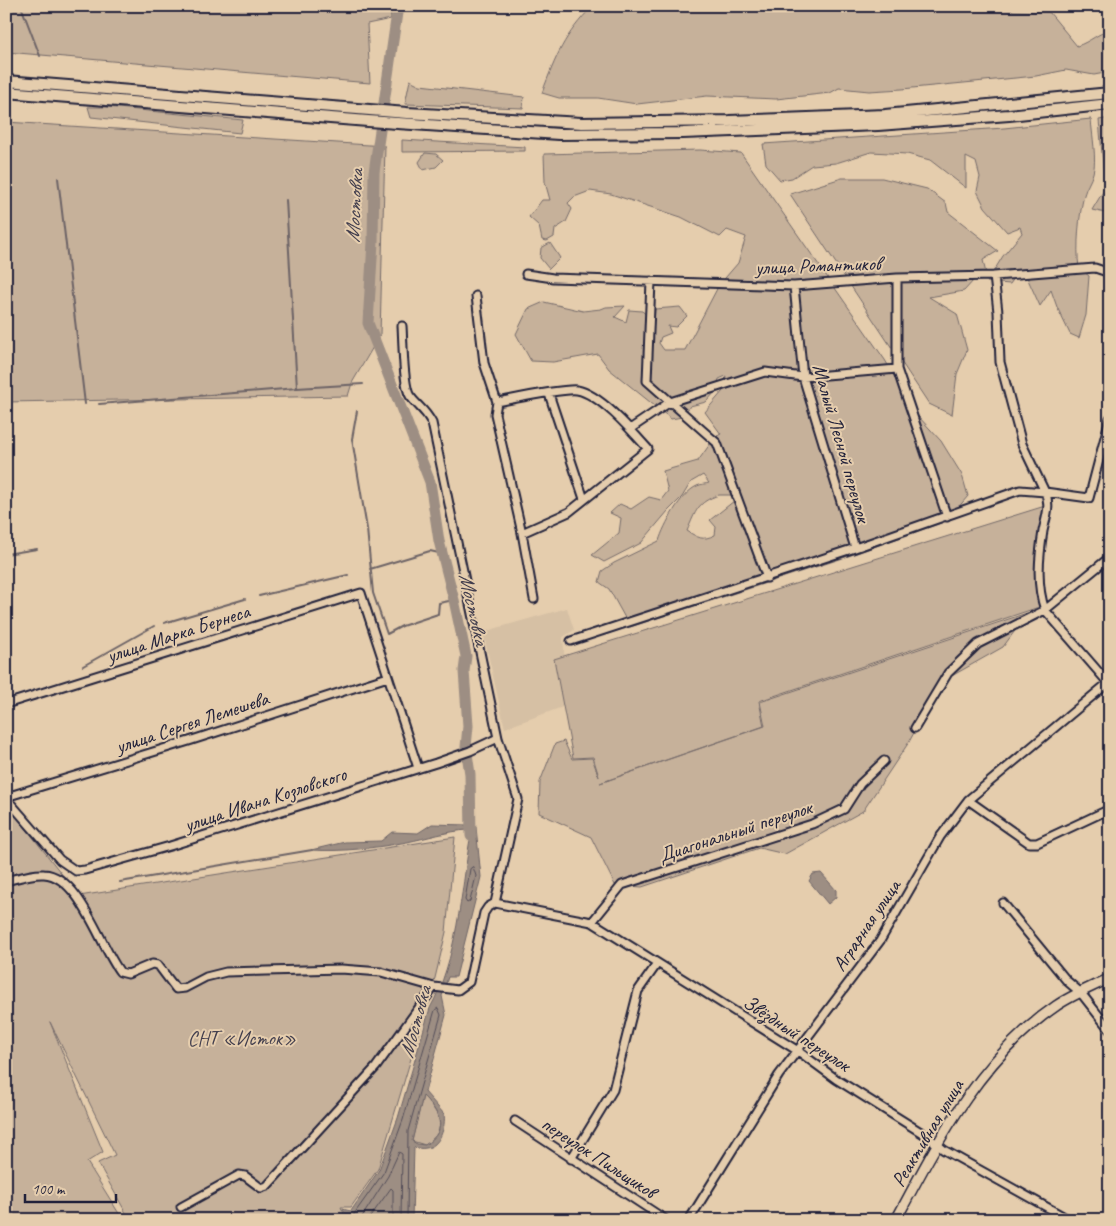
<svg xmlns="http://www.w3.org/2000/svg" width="1116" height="1226" font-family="Caveat,sans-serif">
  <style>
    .built { fill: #d6c0a4 }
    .green { fill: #c6b19a; stroke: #746a6a; fill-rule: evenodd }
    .water { fill: #9d8e83; stroke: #6c6366; fill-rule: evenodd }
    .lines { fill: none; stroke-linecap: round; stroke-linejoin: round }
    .shore { stroke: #534d58; stroke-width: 1 }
    .stream { stroke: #6c6366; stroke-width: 2 }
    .river { stroke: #9d8e83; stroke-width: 11 }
    .minor-casing { stroke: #22223b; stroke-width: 11 }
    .major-casing { stroke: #22223b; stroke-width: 12 }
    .highway-casing { stroke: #22223b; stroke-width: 14 }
    .minor { stroke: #e5cdad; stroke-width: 7 }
    .major { stroke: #e5cdad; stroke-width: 9 }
    .highway { stroke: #e5cdad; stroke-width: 10 }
    .labels { text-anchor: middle; stroke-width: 4; stroke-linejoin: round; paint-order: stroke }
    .street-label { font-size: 20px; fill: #22223b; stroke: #e5cdad }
    .park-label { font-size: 20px; fill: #433f4e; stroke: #e5cdad }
    .water-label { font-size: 21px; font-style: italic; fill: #413d4d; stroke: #e5cdad }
  </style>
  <rect width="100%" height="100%" fill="#e5cdad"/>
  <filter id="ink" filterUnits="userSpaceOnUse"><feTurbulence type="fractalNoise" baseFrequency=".02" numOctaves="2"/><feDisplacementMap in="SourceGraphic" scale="10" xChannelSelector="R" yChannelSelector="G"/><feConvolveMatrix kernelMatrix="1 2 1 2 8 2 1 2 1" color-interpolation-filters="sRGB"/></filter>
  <g filter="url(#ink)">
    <path class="built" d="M567,608L574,630L563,637L568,705L505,728L483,632Z"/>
    <path class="green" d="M6,6H390L391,19L367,24L370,83L6,52Z
      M593,6H1008L1013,11L1049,12L1077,46C1090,42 1099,32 1110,31V72L1094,75L1066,70L1036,76L902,89L869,91L839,88L830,93L776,99L707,96L637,104L598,98H559L542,93C556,56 564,35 593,6Z
      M410,80L420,85L524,97L523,108L405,104Z
      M88,107H107L243,120L240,133L91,117Z
      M1110,118V176H1104L1099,120Z
      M1091,119C1092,134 1097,160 1093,173C1091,181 1086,187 1084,195C1079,215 1076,247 1079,268L1089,276L1086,315L1079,338L1070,334L1057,307L1051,290L1040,306L1025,273L1019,271L1010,284L987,282L1003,256L1022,233L1020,227L1007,232L985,207L977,191L980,177L976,162L966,157V188L930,160L907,154L871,152L836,163L812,165L792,178L780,180L766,164L763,144L1004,128Z
      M6,122L385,146L380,335L352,383L348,396L6,402Z
      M402,140L525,147V151L402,152Z
      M700,150L741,153L885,360L918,416L941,441L962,475L968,496L950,517L941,523L840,559L630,627L609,589L599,582L602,571L614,563L659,541C664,525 681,493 697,486C701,484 706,484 709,483L703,475L691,482L682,497L668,511L641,543L604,562L592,555L619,533L621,518L610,513L620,504L631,509L649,497L661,500L668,491L663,471L698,461L715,437L721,434L705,412L723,391L726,376L719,379L716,391L706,402L690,406L682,417L671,419L609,369L598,354L553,362L531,361L516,334L528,309L544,302L583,311L601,309L606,307L625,306L615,317L626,322L629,310L642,311L654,321L655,309L680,307L687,316L676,327L668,326L671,333L661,337L659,343L664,350H685L719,285L738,263L746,237L727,230L720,237L681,217L611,194L590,191L574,197L568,203L572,209L566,222L555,229L554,237L547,241L542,240L539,226L529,217L542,200H550L545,182L544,154ZM719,495H733L734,501L710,520L716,527L715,535C702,541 699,538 687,531C696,511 697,502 719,495Z
      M425,153L436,154L443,160L436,167L423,170L419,162Z
      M842,178H882L927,189L946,203L948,212L998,251L983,260L986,274L974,280L964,291L929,297L957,314L967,350L957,374L952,415L929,404L790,194Z
      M1110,180V214L1092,210Z
      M550,243L560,258L549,269L540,258L541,248Z
      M1045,506C1038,543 1034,570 1039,607L759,701L764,726L600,783L765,726L760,702L1039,609L1033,621L1017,628L1003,647L941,682L909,742L863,811L785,854L759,848L642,887L615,885L591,837L539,813L540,782L555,744L564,741L572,759L592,758L599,777L593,757L573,758L554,659Z
      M6,803L79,896L455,837L446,932L435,978L378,1169L351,1207H341L346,1218L345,1220H130L98,1163L115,1155L50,1022L103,1152L87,1162L123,1220H6Z
      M423,1095C437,1112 451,1128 425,1145L412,1141Z"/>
    <path class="water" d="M471,820L476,827L481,877L456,977H448L442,996L446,1015L425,1092L444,1114C446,1126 440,1147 426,1148C422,1149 417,1148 414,1147L412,1220H348L349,1217L342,1209L351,1211L379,1170L398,1118L430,1008C457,960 461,893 470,839L468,830C448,831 427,838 407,842C375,848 343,852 311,850L345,842L381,841L392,832L418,833L432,824L467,825ZM423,1096C439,1112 450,1129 425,1145L417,1144L412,1141Z
      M821,873L836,890V897L828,904L809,881L813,874Z"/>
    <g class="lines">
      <path class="shore" d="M473,867L476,876L470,901L467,903L465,900L470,869Z
        M354,1220V1214L384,1172L403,1120L435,1010L438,1008L441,1015L408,1131L407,1220
        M360,1220L388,1176L399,1152L402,1154L401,1220
        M368,1220L391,1188L393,1190V1220"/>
      <path class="stream" d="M21,6L40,56
        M58,178L85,404
        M286,200L297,388L363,384
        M99,404L297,388
        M357,411L352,439L367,529L373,593L387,634L402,626L438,614L439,603L454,600
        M6,554L37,549
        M370,569L430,551L443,554
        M259,596L348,575
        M164,623L245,599
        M83,666L154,626
        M120,882L312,850"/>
      <path class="river" d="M398,6L374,172L373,242L368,323L430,482L439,541L454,600L466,656L464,671L468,726L466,747L470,774L471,836"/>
      <g class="minor-casing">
        <path id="minor" d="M526,274L553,278L794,286L897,278L994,276L1095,268L1110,273
          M994,276L998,312L1000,362L1022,444L1045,492L1089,498L1110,418
          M897,278V369L947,517
          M651,281L647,381L717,443L767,578
          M794,286L803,377L855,548
          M476,296L484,363L497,402L495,414L522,533L534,599
          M402,326C403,339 403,386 410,396C418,407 424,408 432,423L498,738L518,799L495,903
          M549,394L584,499
          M497,402C513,399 565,388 577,390C600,394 632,431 648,449L569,512L522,533
          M630,429L670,402L765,372L803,377L897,369
          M571,641L855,548L1020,490L1045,492C1051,505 1046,517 1043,531C1039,557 1036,585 1045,610L1110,685
          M6,704L361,593L418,768
          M915,728L948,673L978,644L1045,610L1110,557
          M6,797L189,741L388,677
          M6,798L60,860L76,871L85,870L170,846L436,763L470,751L498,738
          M968,800L1029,843H1037L1110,809
          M6,881C18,878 32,873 44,874C80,876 100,946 120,972L128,974L152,964L158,965L176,989L185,988L206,977L226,972L341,969L381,972L434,987L458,990L469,982L484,913L488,907L495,903
          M495,903L592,922L798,1051L836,1079L927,1136L944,1150L1070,1220
          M1003,903L1067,981L1081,993L1110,1030
          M592,922L622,885L812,824L844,809L860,784L884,761
          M515,1121L666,1220
          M571,1159L613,1090L638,991L657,964
          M181,1207L239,1175L245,1176L261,1188L267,1186L376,1067L434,987
          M689,1220L779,1075L880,941L940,837L968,800L1108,683"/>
      </g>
      <g class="major-casing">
        <path id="major" d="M896,1220C938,1141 980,1058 1056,1006C1072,995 1092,987 1110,978"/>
      </g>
      <g class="highway-casing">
        <path id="highway" d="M6,81L407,113L582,123L729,121L885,115L1110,93
          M6,92L368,121L559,134L683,133L878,125L1009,115L1110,104"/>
      </g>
      <use href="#minor" class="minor"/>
      <use href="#major" class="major"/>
      <use href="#highway" class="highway"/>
    </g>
  </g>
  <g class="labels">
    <g class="street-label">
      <text transform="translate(818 265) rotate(-2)" y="7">улица Романтиков</text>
      <text transform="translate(842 443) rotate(74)" y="7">Малый Лесной переулок</text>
      <text transform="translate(178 633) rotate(-18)" y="7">улица Марка Бернеса</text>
      <text transform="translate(192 722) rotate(-18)" y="7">улица Сергея Лемешева</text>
      <text transform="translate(265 799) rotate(-18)" y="7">улица Ивана Козловского</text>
      <text transform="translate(735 831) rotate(-18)" y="7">Диагональный переулок</text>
      <text transform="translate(866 925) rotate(-56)" y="7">Аграрная улица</text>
      <text transform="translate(797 1033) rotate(33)" y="7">Звёздный переулок</text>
      <text transform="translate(927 1133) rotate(-59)" y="7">Реактивная улица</text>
      <text transform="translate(599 1157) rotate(33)" y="7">переулок Пильщиков</text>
    </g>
    <g class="park-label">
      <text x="242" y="1045">СНТ «Исток»</text>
    </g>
    <g class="water-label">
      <text transform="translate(354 206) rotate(-87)" y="7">Мостовка</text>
      <text transform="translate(474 609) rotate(77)" y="7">Мостовка</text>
      <text transform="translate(415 1022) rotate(-75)" y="7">Мостовка</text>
    </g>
  </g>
  <rect width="1116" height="1226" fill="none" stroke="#e5cdad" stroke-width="25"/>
  <rect x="12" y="12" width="1091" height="1201" fill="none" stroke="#22223b" stroke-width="2" filter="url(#ink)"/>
  <path d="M25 1194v8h91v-8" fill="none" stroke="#22223b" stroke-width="2.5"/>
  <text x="32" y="1194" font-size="15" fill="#22223b" stroke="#e5cdad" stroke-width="4" paint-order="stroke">100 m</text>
</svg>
